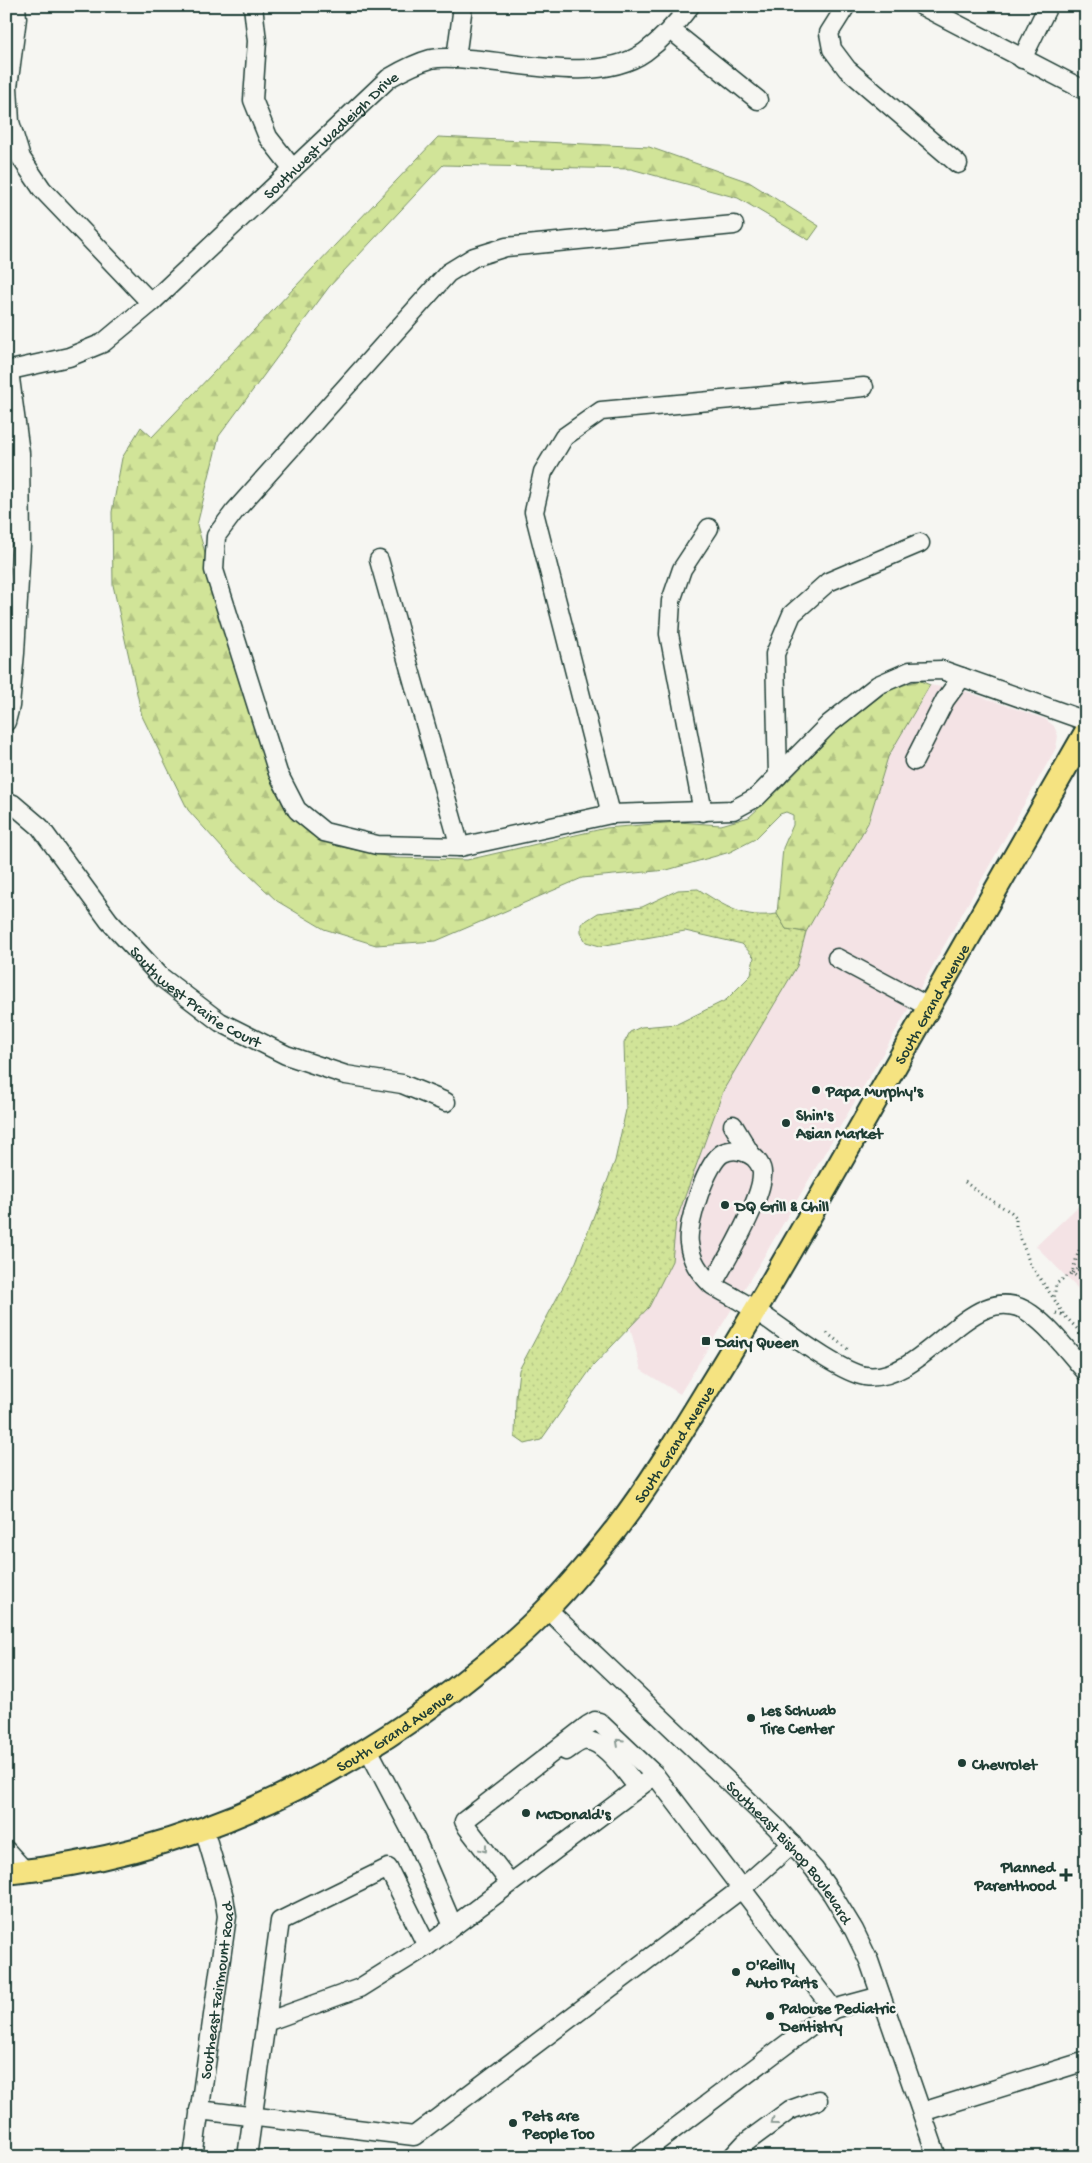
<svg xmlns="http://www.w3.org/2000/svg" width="1092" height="2163" font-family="'Gochi Hand',sans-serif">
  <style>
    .built { fill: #f4e3e5 }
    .grass { fill: url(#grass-dots); stroke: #789066 }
    .forest { fill: url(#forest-firs); stroke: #789066 }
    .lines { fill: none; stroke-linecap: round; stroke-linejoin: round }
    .minor-casing { stroke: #1f3d34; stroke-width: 21 }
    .major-casing { stroke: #1f3d34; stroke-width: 26 }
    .path { stroke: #1f3d34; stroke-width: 3; stroke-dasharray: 1 4; stroke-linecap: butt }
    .minor { stroke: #f6f6f2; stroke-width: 18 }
    .major { stroke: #f5e381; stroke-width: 22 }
    .oneway { stroke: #8a9a93 }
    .poi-dot { fill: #1f3d34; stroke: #f6f6f2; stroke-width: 2 }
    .labels { text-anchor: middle; stroke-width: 5; stroke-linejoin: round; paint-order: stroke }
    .street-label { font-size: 16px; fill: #1f3d34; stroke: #f6f6f2 }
    .poi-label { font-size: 16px; font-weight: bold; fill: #1f3d34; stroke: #f6f6f2; text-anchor: start }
  </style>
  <defs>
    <pattern id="grass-dots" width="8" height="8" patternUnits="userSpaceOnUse" patternTransform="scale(1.25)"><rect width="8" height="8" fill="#d1e498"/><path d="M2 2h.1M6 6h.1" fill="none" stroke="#b3c484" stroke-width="1.8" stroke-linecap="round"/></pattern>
    <pattern id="forest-firs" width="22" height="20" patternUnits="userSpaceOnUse" patternTransform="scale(1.25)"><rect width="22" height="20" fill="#d1e498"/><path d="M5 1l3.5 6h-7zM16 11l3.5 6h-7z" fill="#b3c484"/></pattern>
  </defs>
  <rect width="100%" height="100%" fill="#f6f6f2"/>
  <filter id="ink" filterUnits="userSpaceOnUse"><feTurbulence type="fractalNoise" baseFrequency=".02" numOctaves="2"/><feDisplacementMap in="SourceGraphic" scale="10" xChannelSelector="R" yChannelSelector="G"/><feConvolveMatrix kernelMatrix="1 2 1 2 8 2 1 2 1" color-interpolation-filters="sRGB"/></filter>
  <g filter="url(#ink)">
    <path class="built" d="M930,685L965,691L1045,719L1054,726L1058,736L1056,748L885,1050L766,1253L680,1394L641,1370L630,1327L649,1307L672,1261L676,1221L724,1089L797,966L806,932L868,823L888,757Z
      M1086,1199V1297L1036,1246Z"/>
    <path class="grass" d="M698,889C726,907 743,919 777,914L786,929L806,932L797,966L724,1089L676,1221L672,1261L649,1307L593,1366L541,1440L525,1444L515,1437L516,1398L519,1370L576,1262L615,1161L626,1110L624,1043L630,1032L641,1027L677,1024L726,1000L751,975L754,957L742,944L685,931L600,946L586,942L581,933V924L598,913L642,907L678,890Z"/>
    <path class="forest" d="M438,137L649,147L749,182L819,226L809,240L738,198L631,169L443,165L329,287L219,436L197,525L272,784L288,814L310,834L337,846L395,858L467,860L606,828L678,822L721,825L749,817L782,787L837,730L887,691L918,680L930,685L888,757L868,823L806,932L786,929L777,914L783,848L793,825V815L786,812L780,814L755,839L730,852L667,870L582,878L436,941L376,945L324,929L277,901L232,859L188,810L142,716L113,585L112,512L122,458L141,427L152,437Z"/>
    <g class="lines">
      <g class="minor-casing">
        <g id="minor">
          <path d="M16,6L17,18L8,87L10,122L21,158L42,189L151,303"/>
          <path d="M253,6L257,41L253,100L268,137L293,169"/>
          <path d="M846,6L829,33L832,49L847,69L958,164"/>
          <path d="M922,6L1086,91"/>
          <path d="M671,30L758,100"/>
          <path d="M456,58L463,6"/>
          <path d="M1022,59L1048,6"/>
          <path d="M734,225L506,247L474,257L448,273L234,512L216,536L214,570L278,773L297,810L324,832L377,845L460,847L611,814L733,810L757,797L829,724L878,685L910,671L942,670L1086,721"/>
          <path id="s1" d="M6,371L69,357L103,343L151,303L389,78C403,70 416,63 431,59C447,56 464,59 480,60C528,65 603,82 645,52C663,39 677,23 690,6"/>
          <path d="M379,560L460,847"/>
          <path d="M6,722L10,706L15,653L21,545L20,453L9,371"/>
          <path d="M914,761L945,700L962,677"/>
          <path d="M778,776L775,654L792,614L828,582L920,543"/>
          <path id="s2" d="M6,801L13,804L40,827L109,921L161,977L220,1022L286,1055L346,1075L402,1084L446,1102"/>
          <path d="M703,812L669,634L671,601L682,569L709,528"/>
          <path d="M611,814L534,512L543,472L564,437L601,411L864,387"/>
          <path d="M837,958L929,1007"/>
          <path d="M733,1125L751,1155"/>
          <path d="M712,1285C699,1272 691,1261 689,1243C686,1225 707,1161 723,1153C731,1149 741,1150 749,1154C756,1157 763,1167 762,1175C762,1199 725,1263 712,1285C727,1294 743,1302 758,1312C782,1328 839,1372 865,1376C926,1385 974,1272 1031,1314C1052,1329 1069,1353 1086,1372"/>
          <path id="s3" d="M547,1609L776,1827L814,1869L832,1894L854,1930L869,1961L937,2157"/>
          <path d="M368,1749L417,1842L453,1926"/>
          <path d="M566,1751C571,1748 577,1742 583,1741C603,1737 627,1774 638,1788"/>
          <path d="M6,1850L25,1871"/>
          <path d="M510,1883L467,1827L464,1821L588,1725L595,1721L599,1722L655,1775"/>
          <path d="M266,2022L360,1988L427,1946L655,1775L833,2009L881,1996"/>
          <path d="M199,2110L414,2136L741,1889L792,1844"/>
          <path d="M922,2112L1086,2061"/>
          <path id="s4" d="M193,2157L227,1916L224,1897L204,1829"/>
          <path d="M247,2157L280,1921L388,1868L427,1946"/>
          <path d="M637,2157L833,2009"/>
          <path d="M732,2157L745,2143L790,2110L818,2100"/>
        </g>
      </g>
      <g class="major-casing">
        <g id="major">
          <path id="s5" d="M6,1873C172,1857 320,1791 452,1691C484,1666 517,1640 546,1610C571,1585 594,1556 616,1529C651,1483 681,1433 711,1384C753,1316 793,1246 832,1177C917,1028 1001,880 1086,732"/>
        </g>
      </g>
      <path class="path" d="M965,1182L982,1195L1011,1212L1016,1217V1226L1030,1264L1054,1299
        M1086,1243L1079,1250L1072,1273L1056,1284L1054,1299L1064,1315L1086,1338
        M1086,1264L1072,1273L1086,1283
        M1056,1313L1064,1315
        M827,1333L850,1351"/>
      <use href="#minor" class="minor"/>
      <use href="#major" class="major"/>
    </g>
    <defs><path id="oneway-chevron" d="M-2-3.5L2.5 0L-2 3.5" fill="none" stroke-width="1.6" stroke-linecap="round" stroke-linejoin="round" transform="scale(1.25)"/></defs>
    <g class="oneway">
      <use href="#oneway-chevron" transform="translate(619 1742) rotate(-137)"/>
      <use href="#oneway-chevron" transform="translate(484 1849) rotate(53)"/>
      <use href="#oneway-chevron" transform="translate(774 2122) rotate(144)"/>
    </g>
  </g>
  <g class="poi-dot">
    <circle cx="816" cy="1090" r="5"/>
    <circle cx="786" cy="1123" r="5"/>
    <circle cx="725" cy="1205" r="5"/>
    <rect x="701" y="1336" width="10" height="10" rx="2.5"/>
    <circle cx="751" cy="1718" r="5"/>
    <circle cx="962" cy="1763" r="5"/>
    <circle cx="526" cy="1813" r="5"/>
    <path d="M1063.5 1867.5h5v5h5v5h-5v5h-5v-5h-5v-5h5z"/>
    <circle cx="736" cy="1972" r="5"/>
    <circle cx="770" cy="2016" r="5"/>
    <circle cx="513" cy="2123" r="5"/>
  </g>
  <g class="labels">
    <g class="street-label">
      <text dy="6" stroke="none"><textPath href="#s1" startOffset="410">Southwest Wadleigh Drive</textPath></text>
      <text dy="6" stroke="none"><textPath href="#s2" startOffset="276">Southwest Prairie Court</textPath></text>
      <text dy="6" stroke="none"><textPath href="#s5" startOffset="1332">South Grand Avenue</textPath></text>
      <text dy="6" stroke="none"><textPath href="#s5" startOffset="822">South Grand Avenue</textPath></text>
      <text dy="6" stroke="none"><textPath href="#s5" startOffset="418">South Grand Avenue</textPath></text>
      <text dy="6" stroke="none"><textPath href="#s3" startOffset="344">Southeast Bishop Boulevard</textPath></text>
      <text dy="6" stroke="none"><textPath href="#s4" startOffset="168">Southeast Fairmount Road</textPath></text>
    </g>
    <g class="poi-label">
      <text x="826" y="1096">Papa Murphy's</text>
      <text x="796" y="1120">Shin's<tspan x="796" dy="18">Asian Market</tspan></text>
      <text x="735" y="1211">DQ Grill &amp; Chill</text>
      <text x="716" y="1347">Dairy Queen</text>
      <text x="761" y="1715">Les Schwab<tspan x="761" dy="18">Tire Center</tspan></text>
      <text x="972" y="1769">Chevrolet</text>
      <text x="536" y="1819">McDonald's</text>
      <text x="1055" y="1872" text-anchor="end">Planned<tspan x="1055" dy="18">Parenthood</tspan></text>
      <text x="746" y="1969">O'Reilly<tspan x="746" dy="18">Auto Parts</tspan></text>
      <text x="780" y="2013">Palouse Pediatric<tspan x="780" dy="18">Dentistry</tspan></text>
      <text x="523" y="2120">Pets are<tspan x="523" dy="18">People Too</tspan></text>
    </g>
  </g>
  <rect width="1092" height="2163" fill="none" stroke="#f6f6f2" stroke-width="25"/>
  <rect x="12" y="12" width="1067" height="2138" fill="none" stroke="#1f3d34" stroke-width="2" filter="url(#ink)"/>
</svg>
